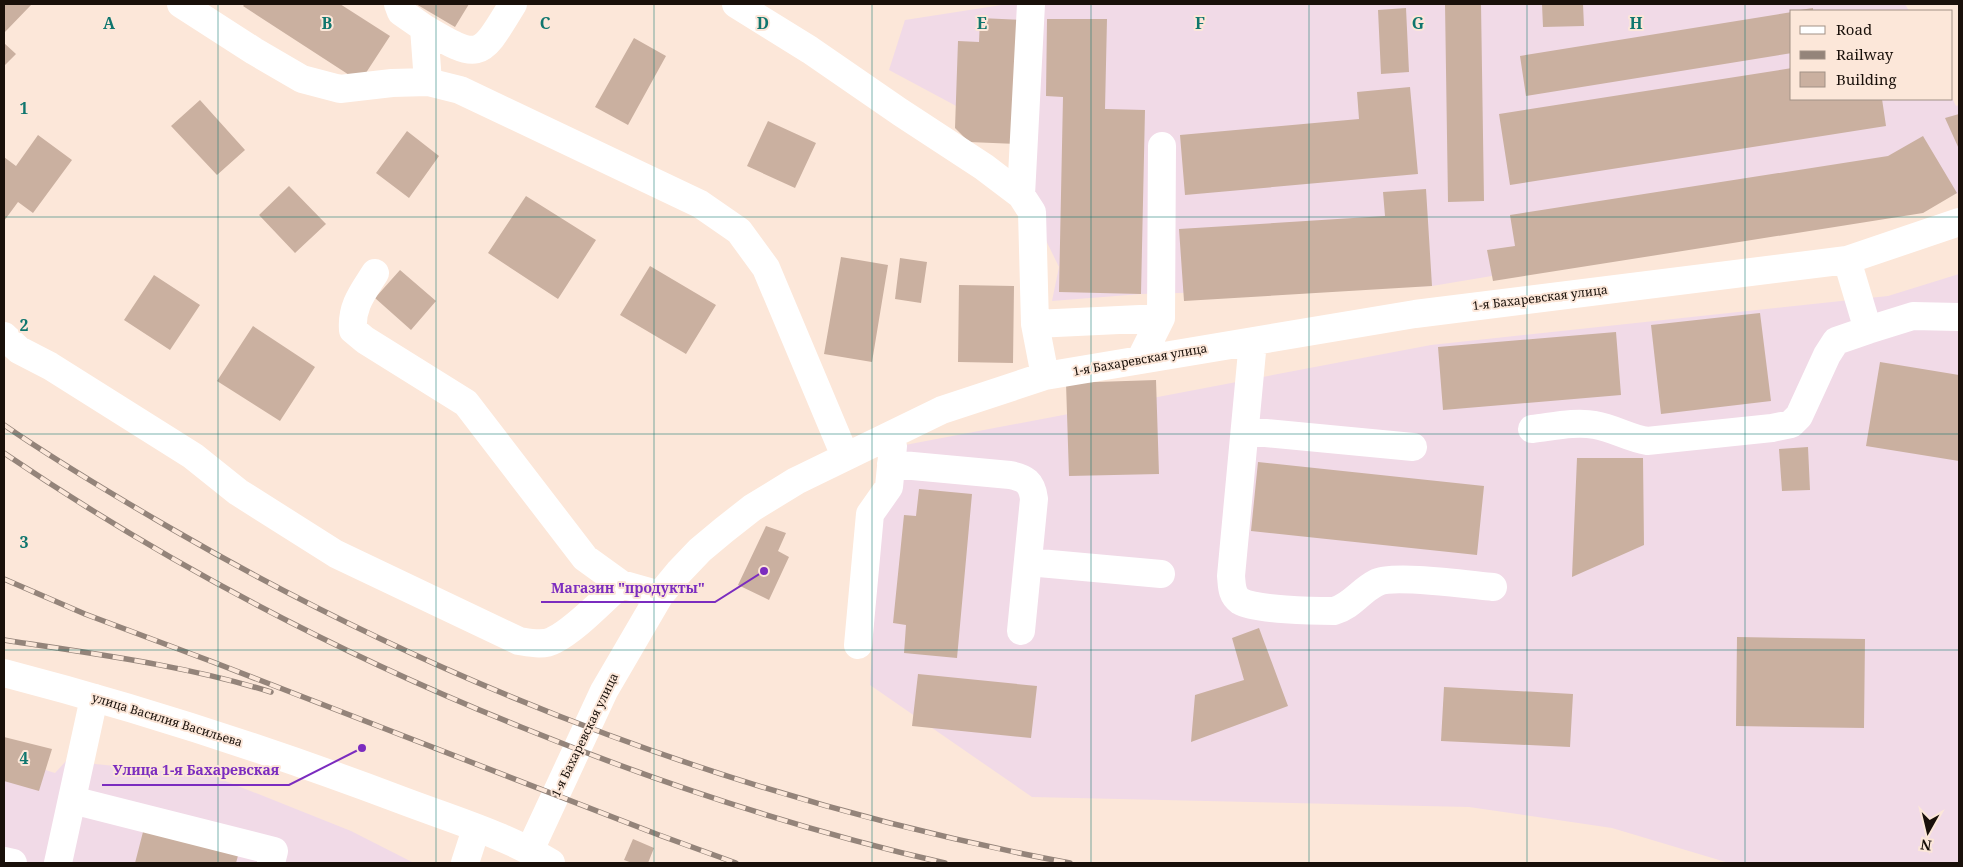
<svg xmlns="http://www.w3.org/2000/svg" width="1963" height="867" font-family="'Noto Serif',serif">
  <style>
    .industrial { fill: #f1dae7 }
    .building { fill: #cab0a0 }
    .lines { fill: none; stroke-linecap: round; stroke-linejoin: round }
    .minor { stroke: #fff; stroke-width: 28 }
    .major { stroke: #fff; stroke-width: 28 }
    .rail-casing { stroke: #94847a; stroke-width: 5.5 }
    .rail { stroke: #fce7d9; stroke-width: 4; stroke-dasharray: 11; stroke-linecap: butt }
    .grid { fill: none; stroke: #0f766e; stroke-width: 1; stroke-opacity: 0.55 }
    .labels { text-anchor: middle; stroke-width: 4; stroke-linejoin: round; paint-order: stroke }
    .street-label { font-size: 12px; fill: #19100a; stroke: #fce7d9 }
    .grid-label { font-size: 16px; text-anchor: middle; font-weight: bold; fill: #0f766e; stroke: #fce7d9; stroke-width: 4; stroke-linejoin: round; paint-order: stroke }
    .leader { fill: none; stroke: #7b2cbf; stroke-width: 2 }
    .callout-dot { fill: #7b2cbf; stroke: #fce7d9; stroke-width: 2 }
    .callout-label { font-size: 14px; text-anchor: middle; font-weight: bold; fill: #7b2cbf; stroke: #fce7d9; stroke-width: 4; stroke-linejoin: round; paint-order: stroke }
  </style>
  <rect width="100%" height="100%" fill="#fce7d9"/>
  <path class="industrial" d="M1008,4H1905L1909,11H1792V99L1952,98L1956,106L1959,105V193L1922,204L1432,286L1141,294L1052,301L1059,267L1032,212L1016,138L889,70L905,20Z
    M1959,274V863H1729L1612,828L1469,807L1032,797L870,685L884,449L1431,345L1888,296Z
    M4,757L55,773L66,761L213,776L351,831L414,863H4Z"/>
  <path class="building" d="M4,4H32L4,33Z
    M245,4H340L390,36L360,82L243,6Z
    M416,4H469L455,27Z
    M1445,4H1481L1484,201L1448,202Z
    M1542,4H1583L1584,26L1543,27Z
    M1406,8L1409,72L1381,74L1378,10Z
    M1813,8V11H1800V10Z
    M1792,12V53L1526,96L1520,56Z
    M980,18L1022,20L1017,144L969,142L955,128L958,41L979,42Z
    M1047,19H1107L1105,109L1145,110L1141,294L1059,292L1063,97L1046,96Z
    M634,38L666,56L628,125L595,107Z
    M4,43L16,54L4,66Z
    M1792,68V99H1856V100L1882,99L1886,126L1510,185L1499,114Z
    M1410,87L1418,174L1185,195L1180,135L1359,119L1357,92Z
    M200,100L245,150L217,175L171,126Z
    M1959,114V149L1945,118Z
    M768,121L816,143L795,188L747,166Z
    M407,131L439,156L409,198L376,173Z
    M38,135L72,160L33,213L18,202L4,221V157L16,166Z
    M1923,136L1957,193L1923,213L1493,281L1487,250L1515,246L1510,215L1888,156Z
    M289,186L326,224L295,253L259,215Z
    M1426,189L1432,286L1184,301L1179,229L1385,216L1383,192Z
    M526,196L596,240L558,299L488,253Z
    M841,257L888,265L872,362L824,354Z
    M900,258L927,262L921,303L895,299Z
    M650,266L716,305L686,354L620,315Z
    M400,270L436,301L411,330L375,298Z
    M154,275L200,305L170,350L124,320Z
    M959,285L1014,286L1013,363L958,362Z
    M1760,313L1771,401L1661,414L1651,325Z
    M253,326L315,367L280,421L217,381Z
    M1616,332L1621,395L1443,410L1438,347Z
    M1880,362L1959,375V461L1866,446Z
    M1156,380L1159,474L1069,476L1066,383Z
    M1808,447L1810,490L1782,491L1779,449Z
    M1577,458H1643L1644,545L1572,577Z
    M1258,462L1484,486L1477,555L1251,531Z
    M919,489L972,494L957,658L904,653L906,625L893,623L904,515L916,516Z
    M766,526L786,533L778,551L789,557L769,600L738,585Z
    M1259,628L1288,706L1191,742L1195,695L1244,680L1232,638Z
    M1737,637L1865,639L1864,728L1736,726Z
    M918,674L1037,686L1031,738L912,726Z
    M1444,687L1573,694L1570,747L1441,741Z
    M4,737L52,749L39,791L4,781Z
    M144,828L239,852L236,863H135Z
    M633,839L654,848L648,863H632L624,860Z"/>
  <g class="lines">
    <path class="minor" d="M181,4L254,51L302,79L340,89L392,83L428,82L460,90L700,204L739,231L766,268L845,456
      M398,4L401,12L424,28L428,82
      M736,4L810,50L900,112L984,167L1021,195L1032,212L1035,324L1045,376
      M424,28C481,62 480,58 513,4
      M1021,195L1031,4
      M375,273C363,292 351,306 353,330L365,340L466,403L585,558L621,584
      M1035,324L1161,318
      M1868,330L1913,316L1959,317
      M4,336L19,350L50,366L193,456L238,492L336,554L519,641C531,643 544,646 554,640C575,630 603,600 621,584L660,595
      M1253,341L1231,576C1232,585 1231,595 1240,601C1255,610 1315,611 1334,611C1352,606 1360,591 1376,583C1392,574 1470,585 1493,587
      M1140,360L1161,318L1162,146
      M1532,429C1551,427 1575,421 1595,425C1613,428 1629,438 1647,441L1772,428L1791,424L1799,416L1827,355L1836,341L1868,330L1847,260
      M1245,431L1413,447
      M891,464L1010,475C1025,478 1032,482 1034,499L1021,631
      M1028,562L1161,574
      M858,645L870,514L889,487L893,446
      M72,800L274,851L271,863
      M530,850L604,691L660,595L679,572L700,550L724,530L752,508L796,481L942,410L1045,376L1415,314L1847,260L1959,222
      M4,861L13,863
      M58,863L94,698
      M465,863L476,829"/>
    <path class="major" d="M4,673C139,708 271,751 401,800C451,819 506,835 551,863"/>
    <g class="rail-casing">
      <path id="rail" d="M4,425C58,462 115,496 172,529C449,690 755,804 1070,863
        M4,453C166,563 339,654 521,727C659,783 800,830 945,863
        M4,579L85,614L213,662L659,835L736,863
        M4,640C94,654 184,665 271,692"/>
    </g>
    <use href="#rail" class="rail"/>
  </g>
  <path class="grid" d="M218,4V863M436,4V863M654,4V863M872,4V863M1091,4V863M1309,4V863M1527,4V863M1745,4V863M4,217H1959M4,434H1959M4,650H1959"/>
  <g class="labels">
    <g class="street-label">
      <text transform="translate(1540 298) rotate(-7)" y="4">1-я Бахаревская улица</text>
      <text transform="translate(1140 360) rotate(-10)" y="4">1-я Бахаревская улица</text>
      <text transform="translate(167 720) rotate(17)" y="4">улица Василия Васильева</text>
      <text transform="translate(585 735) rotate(-64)" y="4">1-я Бахаревская улица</text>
    </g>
  </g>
  <g class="grid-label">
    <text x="109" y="29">A</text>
    <text x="327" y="29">B</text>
    <text x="545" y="29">C</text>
    <text x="763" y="29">D</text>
    <text x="982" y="29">E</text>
    <text x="1200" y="29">F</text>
    <text x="1418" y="29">G</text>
    <text x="1636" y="29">H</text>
    <text x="24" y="114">1</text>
    <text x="24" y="331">2</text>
    <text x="24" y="548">3</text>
    <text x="24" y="764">4</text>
  </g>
  <path class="leader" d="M764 571L715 602H541M362 748L289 785H102"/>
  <g class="callout-dot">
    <circle cx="764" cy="571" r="5"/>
    <circle cx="362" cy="748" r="5"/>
  </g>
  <g class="callout-label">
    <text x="628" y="593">Магазин "продукты"</text>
    <text x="196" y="775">Улица 1-я Бахаревская</text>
  </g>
  <rect width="1963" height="867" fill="none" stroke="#19100a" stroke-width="10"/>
  <rect x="1790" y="10" width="162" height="90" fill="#fce7d9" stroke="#a19186"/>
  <rect x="1800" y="26" width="25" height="8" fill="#ffffff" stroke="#a19186"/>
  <text x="1836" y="35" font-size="15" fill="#19100a">Road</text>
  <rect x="1800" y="51" width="25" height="8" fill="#94847a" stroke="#a19186"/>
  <text x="1836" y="60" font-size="15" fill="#19100a">Railway</text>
  <rect x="1800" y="72" width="25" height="15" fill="#cab0a0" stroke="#a19186"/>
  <text x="1836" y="85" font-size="15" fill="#19100a">Building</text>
  <g transform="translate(1928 832) rotate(188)" stroke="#fce7d9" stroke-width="4" paint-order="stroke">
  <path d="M0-4L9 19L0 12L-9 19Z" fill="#19100a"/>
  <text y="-8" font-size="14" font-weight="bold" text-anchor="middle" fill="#19100a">N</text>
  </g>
</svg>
